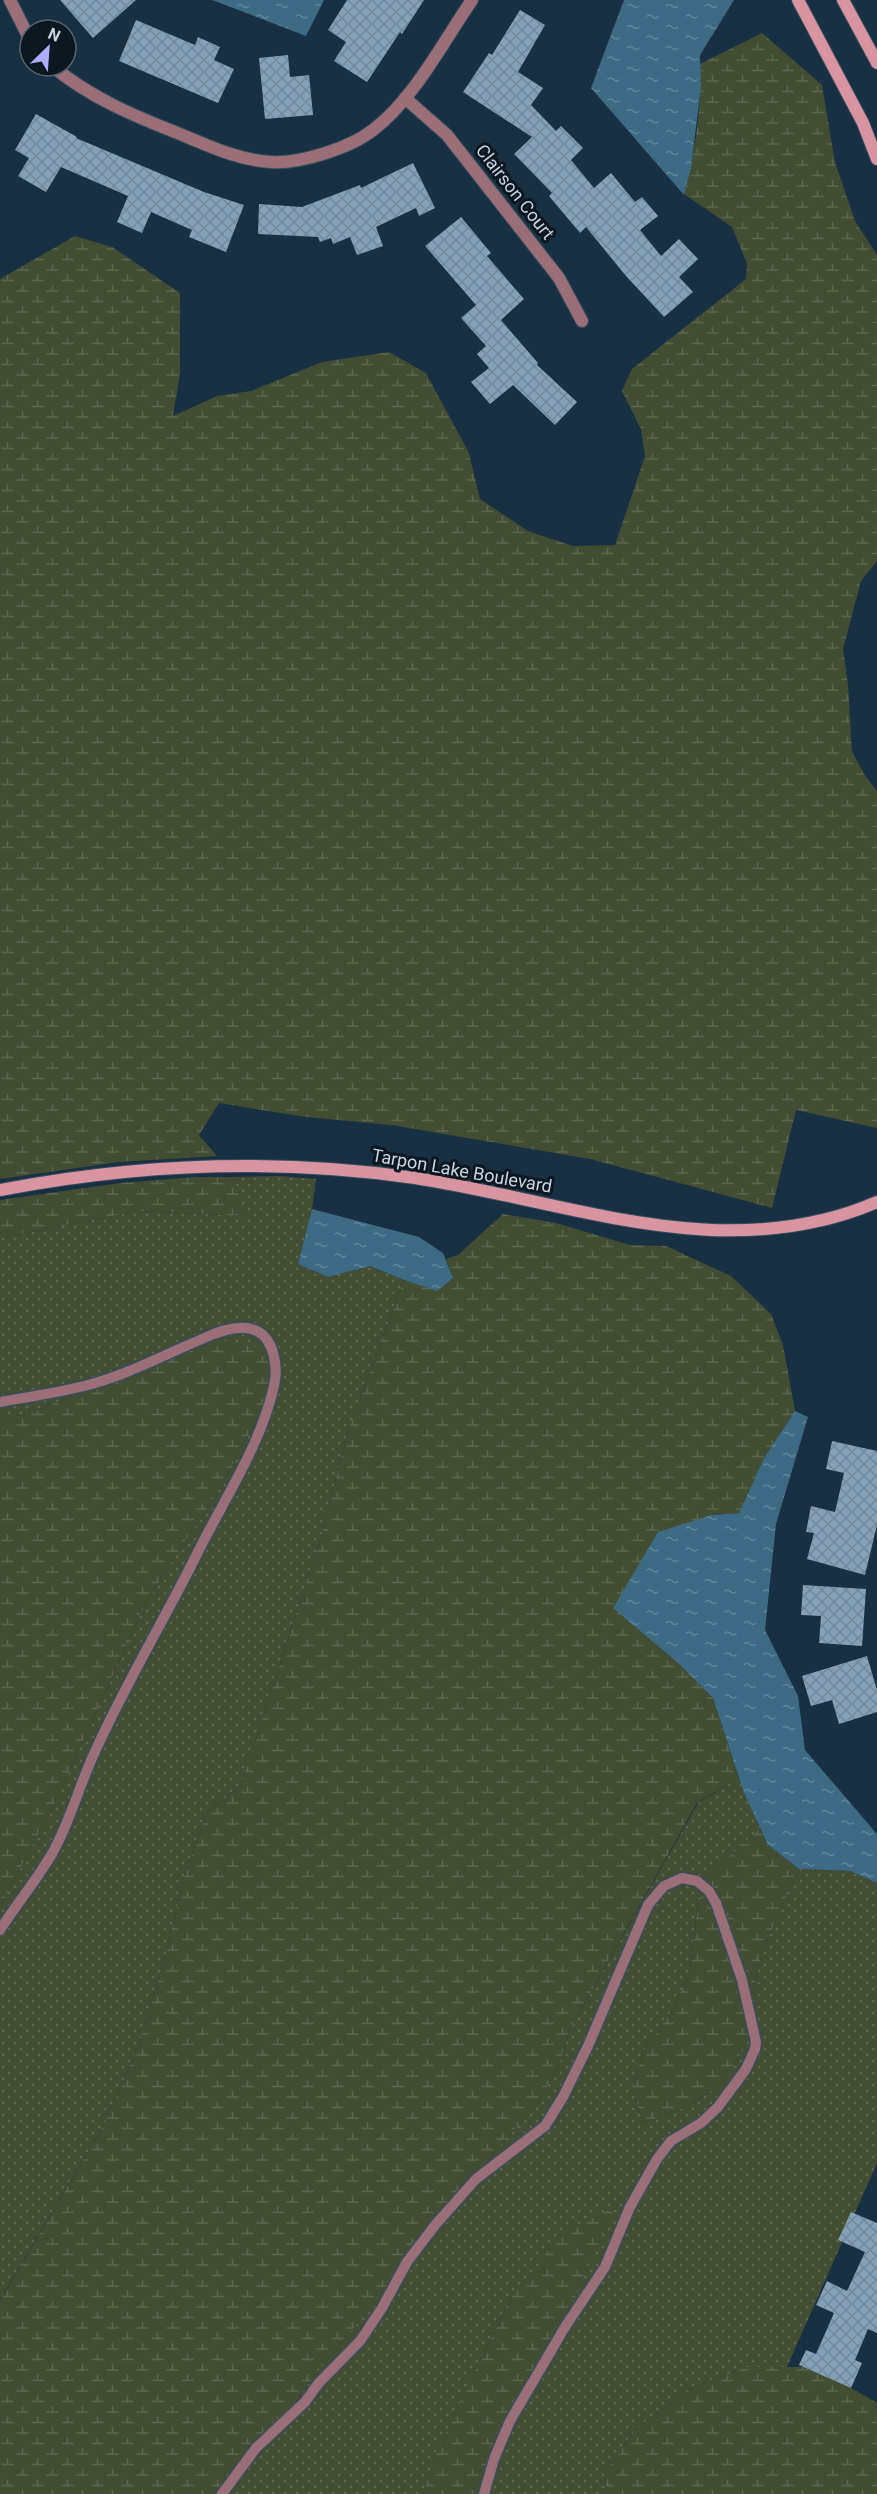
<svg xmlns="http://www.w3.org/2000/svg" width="877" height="2494" font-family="Roboto,sans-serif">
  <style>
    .grass { fill: url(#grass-dots) }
    .wetland { fill: url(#wetland-marsh) }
    .water { fill: url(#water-ripples) }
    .building { fill: url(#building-cross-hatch) }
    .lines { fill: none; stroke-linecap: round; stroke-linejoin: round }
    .lane-casing { stroke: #374e5d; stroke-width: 13 }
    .street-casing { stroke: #374e5d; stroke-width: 14 }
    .secondary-casing { stroke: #374e5d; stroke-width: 14 }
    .lane { stroke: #9a6f77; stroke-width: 10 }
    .street { stroke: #9a6f77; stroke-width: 12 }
    .secondary { stroke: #d894a1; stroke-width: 12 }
    .labels { text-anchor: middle; stroke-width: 6; stroke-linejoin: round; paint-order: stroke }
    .street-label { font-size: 18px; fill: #c6d5df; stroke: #0d171f }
  </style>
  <defs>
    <pattern id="grass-dots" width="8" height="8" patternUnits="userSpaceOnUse" patternTransform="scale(1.5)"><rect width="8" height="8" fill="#424d33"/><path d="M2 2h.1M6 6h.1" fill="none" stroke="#5c6650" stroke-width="1.8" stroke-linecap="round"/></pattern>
    <pattern id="wetland-marsh" width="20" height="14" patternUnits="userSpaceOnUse" patternTransform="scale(1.5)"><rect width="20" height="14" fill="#424d33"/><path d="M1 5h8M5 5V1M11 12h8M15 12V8" fill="none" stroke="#5c6650"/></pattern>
    <pattern id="water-ripples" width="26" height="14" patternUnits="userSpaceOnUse" patternTransform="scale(1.5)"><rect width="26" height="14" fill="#3c6b83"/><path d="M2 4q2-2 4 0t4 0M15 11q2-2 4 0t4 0" fill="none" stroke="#60869a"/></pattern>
    <pattern id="building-cross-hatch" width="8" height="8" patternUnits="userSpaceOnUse" patternTransform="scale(1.5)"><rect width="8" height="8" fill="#86a1b6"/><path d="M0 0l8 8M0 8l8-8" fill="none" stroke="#738999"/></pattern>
  </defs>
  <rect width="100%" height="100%" fill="#183041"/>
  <path class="grass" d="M279,1176L316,1179L312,1209L298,1264L328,1277L370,1266L404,1280L349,1428L321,1537L241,1785L208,1811L184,1876L167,1950L138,2048L102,2128L0,2300V1907L55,1803L141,1613L164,1573L211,1503L267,1402L279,1352L202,1337L32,1413L0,1419V1238L138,1211L245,1216L233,1177Z
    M739,1778L760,1828L706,1878L697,1909L690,1971L673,2009L643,2052L632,2088L643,2123L686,2107L723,2083L743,2051L754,2026L751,1999L763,1949L799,1869L850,1871L877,1883V2163L787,2367H747L691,2388L636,2429L606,2471L605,2494H478L491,2457L512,2297C479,2362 446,2425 423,2494H228L315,2375L473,2182L504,2141L534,2109L559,2065L570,2029L698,1803Z"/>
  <path class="wetland" d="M762,33L822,85L835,162L855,221L877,255V561L861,581L843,649L848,685L852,751L864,774L877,791V1128L796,1110L772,1208L590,1159L391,1125L306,1117L219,1103L199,1135L217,1156L119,1162L0,1179V279L75,236L112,247L180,293V374L173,416L217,396L251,391L322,362L389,352L426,373L469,453L480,499L528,531L573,546L615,545L645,456L641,429L622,391L632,369L746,279L747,264L732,227L684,194C695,152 702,107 700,64Z
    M195,1177H233L246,1216L138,1211L0,1238V1200L120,1183Z
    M503,1214L556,1223L630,1245L666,1246L731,1276L771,1314L783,1345L795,1411L764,1458L739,1513L712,1515L677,1662L713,1698L739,1778L697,1803L570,2029L559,2065L534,2109L504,2141L473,2182L441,2235L373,2305L315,2375L228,2494H0V2301L102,2128L138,2048L167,1950L184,1876L208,1811L241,1785L321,1537L349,1428L404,1280L437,1290L453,1278L446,1259L458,1255Z
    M202,1337L279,1351L267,1402L211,1503L164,1573L141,1613L55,1803L0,1907V1419L32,1413Z
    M760,1828L768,1845L799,1869L763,1949L751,1999L754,2026L743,2051L723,2083L686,2107L643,2123L632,2088L643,2052L673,2009L690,1971L697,1909L706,1878Z
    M615,2207L555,2342L491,2457L478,2494H423L436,2455L468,2384L512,2297L562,2233Z
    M747,2367H815L877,2403V2494H605L606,2471L636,2429L691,2388Z"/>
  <path class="water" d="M212,0H324L306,36Z
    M624,0H734L700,55L701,87L691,168L684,195L591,88Z
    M312,1209L419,1237L443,1253L453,1278L437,1291L404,1280L370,1266L328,1277L298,1264Z
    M795,1411L808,1417L776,1524L765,1630L798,1696L805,1750L877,1834V1883L850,1871L799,1869L768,1845L744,1793L713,1698L677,1662L613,1608L658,1532L712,1515L739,1513L764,1458Z"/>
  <path class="building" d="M60,0H136L93,38Z
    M347,0H424L402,34L400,32L367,82L334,61L346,42L328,30Z
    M520,10L545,25L518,72L543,88L531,105L556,131L561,126L583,148L571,160L594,188L611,173L635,202L642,197L658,216L640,230L661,256L679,239L698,259L679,277L693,292L664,317L626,276L586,227L580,233L549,196L552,193L514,154L532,137L463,92L489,53L492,55Z
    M136,20L195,45L198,37L220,47L214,60L234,69L218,103L119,61Z
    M288,55L290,77L309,75L313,115L265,119L259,58Z
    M36,114L77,137L76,138L204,192L244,205L226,252L189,237L192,230L151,212L142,233L117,222L128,196L61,167L46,192L18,176L29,158L15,150Z
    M413,163L435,208L419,216L416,208L376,227L383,246L357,255L350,237L333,244L331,238L320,242L318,237L258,234L259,204L302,207L360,185L361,188Z
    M461,217L491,253L487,256L524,299L501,320L538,363L537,365L577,402L555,425L513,385L490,404L471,382L489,368L477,354L486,346L461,318L476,305L425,246Z
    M832,1441L877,1451V1525L865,1575L807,1559L814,1533L806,1532L811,1506L835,1512L844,1473L826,1469Z
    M803,1585L866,1589L862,1646L819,1643L821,1616L801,1615Z
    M867,1656L877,1690V1712L839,1724L832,1700L811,1706L802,1676Z
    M851,2212L877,2223V2333L868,2329L855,2360L862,2363L851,2388L799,2365L806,2350L816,2354L834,2313L816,2305L827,2281L847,2291L865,2252L838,2240Z"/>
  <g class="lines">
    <g class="lane-casing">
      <path id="lane" d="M0,1402C28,1397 56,1393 84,1386C125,1376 164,1355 202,1339C217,1332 241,1323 257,1331C275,1340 278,1369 274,1386C260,1448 222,1502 195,1558C162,1624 123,1688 93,1756C79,1787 70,1821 53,1852C37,1880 17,1903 0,1930
        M222,2494L256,2448L305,2402L318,2384L360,2341L382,2308L407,2262L436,2224L476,2179L545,2126L563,2097L588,2046L648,1905L664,1886L682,1878L697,1881L709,1891L716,1903L742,1980L756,2042L755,2049L746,2069L718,2107L701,2123L671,2141L657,2159L630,2207L605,2267L565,2327L510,2421L494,2459L484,2494"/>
    </g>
    <g class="street-casing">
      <path id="street" d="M10,0L30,40
        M52,66C91,98 134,116 180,134C209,146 238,160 271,162C300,164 350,148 373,130C414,99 443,42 472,0
        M405,98L447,135L559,278L582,321"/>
    </g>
    <g class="secondary-casing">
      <path id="secondary" d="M798,0L863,123L877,159
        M843,0L877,63
        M0,1190C136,1164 277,1158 415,1178C567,1201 725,1268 877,1202"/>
    </g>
    <use href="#lane" class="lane"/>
    <use href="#street" class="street"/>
    <use href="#secondary" class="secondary"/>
  </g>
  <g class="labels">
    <g class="street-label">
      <text transform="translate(515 192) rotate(52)" y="6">Clairson Court</text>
      <text transform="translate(462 1171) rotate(10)" y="6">Tarpon Lake Boulevard</text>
    </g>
  </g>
  <g transform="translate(48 48) rotate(25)"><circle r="28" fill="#0d171f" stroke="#57636c" stroke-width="1.5"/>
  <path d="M0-4.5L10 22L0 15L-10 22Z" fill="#adaefb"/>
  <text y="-9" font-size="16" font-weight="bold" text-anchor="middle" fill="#c6d5df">N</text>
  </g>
</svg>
